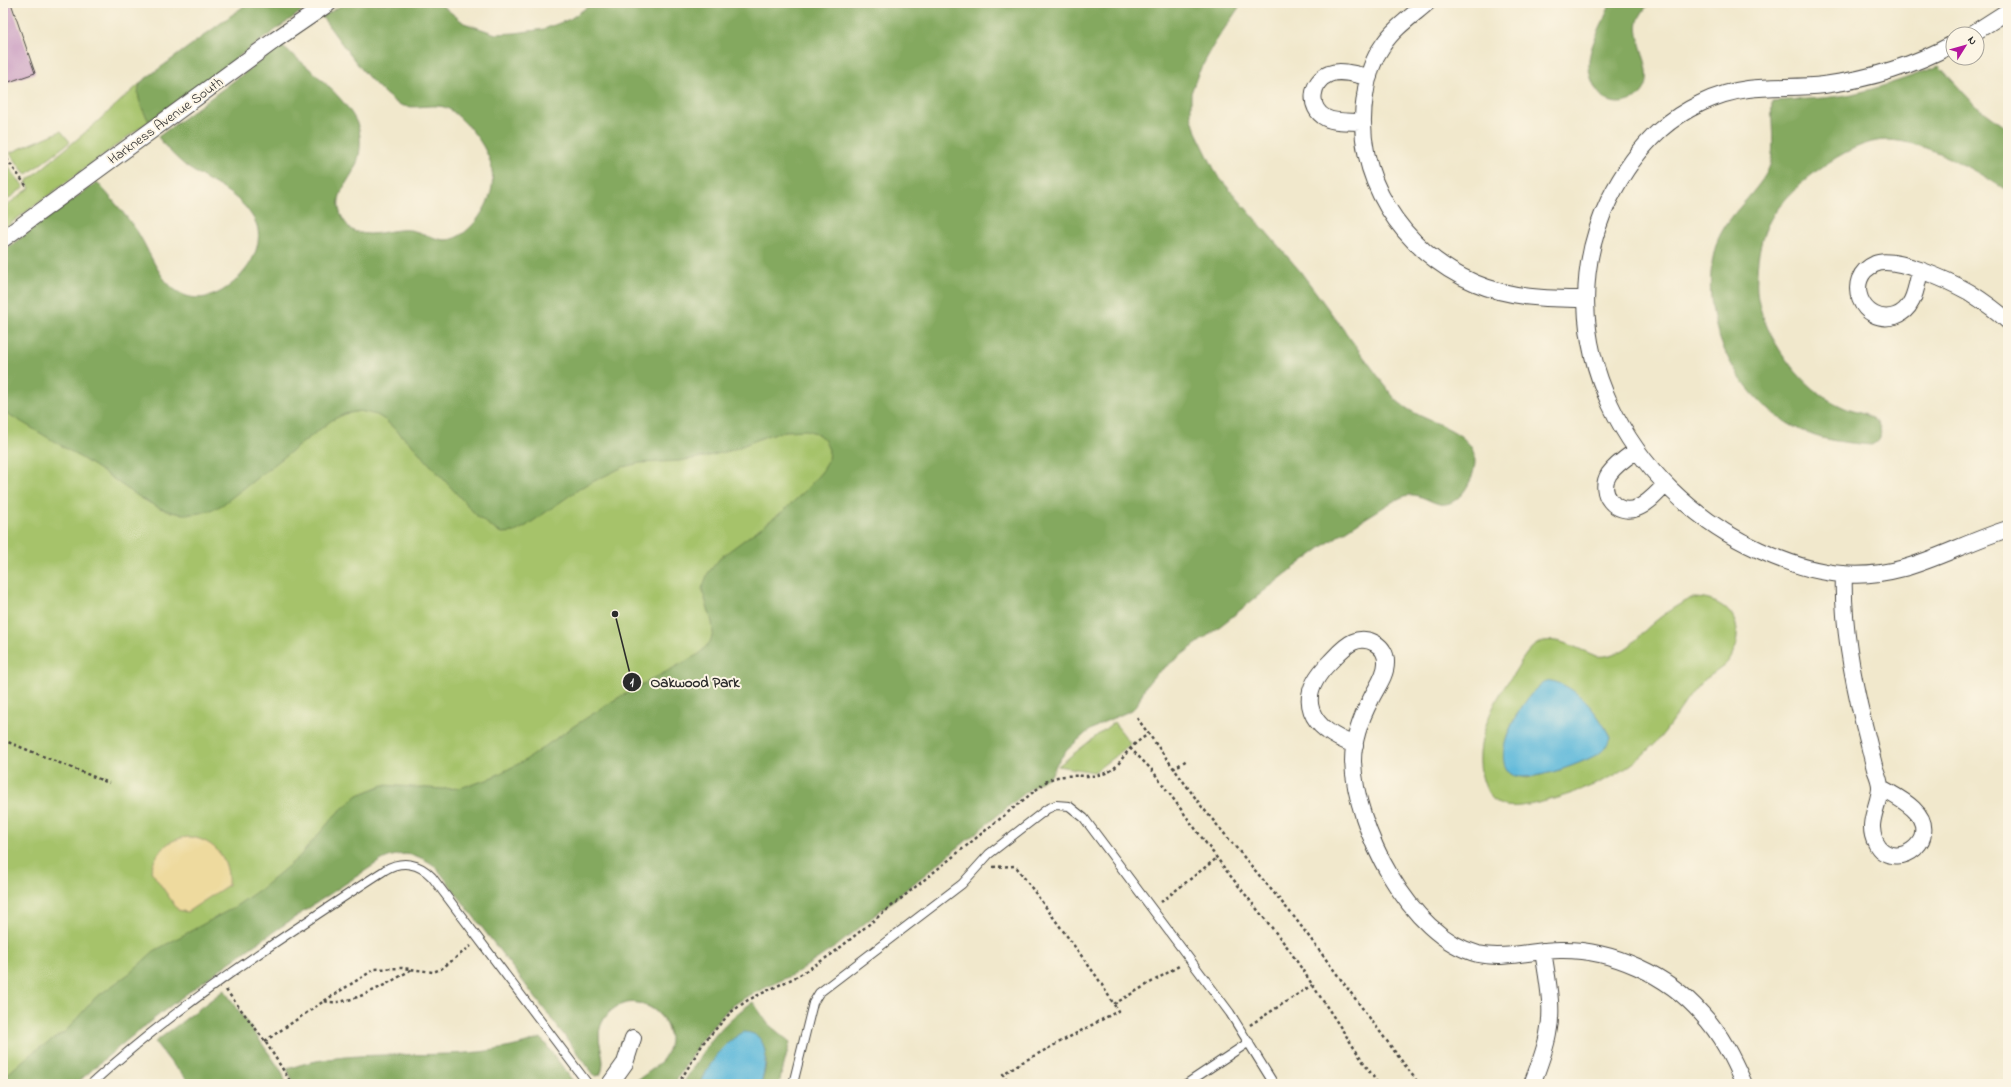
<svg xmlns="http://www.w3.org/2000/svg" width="2011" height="1087" font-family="'Indie Flower',sans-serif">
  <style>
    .green { fill: #a6c36a; stroke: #68774a; fill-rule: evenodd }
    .forest { fill: #84a95e; stroke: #586a44 }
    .sand { fill: #eeda9e; stroke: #8c8264 }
    .water { fill: #5cb8da; stroke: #447282 }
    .building { fill: #ca9ec2 }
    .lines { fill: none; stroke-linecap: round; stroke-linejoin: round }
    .service-casing { stroke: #494743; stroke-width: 10 }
    .minor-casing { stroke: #494743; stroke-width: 18 }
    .path { stroke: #494743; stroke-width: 2.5; stroke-dasharray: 3 3; stroke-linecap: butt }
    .service { stroke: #fff; stroke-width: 8 }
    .minor { stroke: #fff; stroke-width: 16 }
    .labels { text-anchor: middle; stroke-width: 4; stroke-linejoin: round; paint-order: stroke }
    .street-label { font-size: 14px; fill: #2b2b2b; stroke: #fcf5e5 }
    .leader { fill: none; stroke: #2b2b2b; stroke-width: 1.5 }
    .callout-dot { fill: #2b2b2b; stroke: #fcf5e5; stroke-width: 1.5 }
    .mark-label { font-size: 12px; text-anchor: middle; font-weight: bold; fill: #fff }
    .callout-label { font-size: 15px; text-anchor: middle; font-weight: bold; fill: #2b2b2b; stroke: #fcf5e5; stroke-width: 4; stroke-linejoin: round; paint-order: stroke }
  </style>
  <rect width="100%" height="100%" fill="#fcf5e5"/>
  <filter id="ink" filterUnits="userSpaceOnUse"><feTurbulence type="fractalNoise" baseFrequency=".025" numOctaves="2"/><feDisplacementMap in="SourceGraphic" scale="8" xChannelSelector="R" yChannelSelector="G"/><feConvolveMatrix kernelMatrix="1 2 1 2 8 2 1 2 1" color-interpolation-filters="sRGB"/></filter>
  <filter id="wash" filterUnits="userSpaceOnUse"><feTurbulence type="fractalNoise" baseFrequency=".012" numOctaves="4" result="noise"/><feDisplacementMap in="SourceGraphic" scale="16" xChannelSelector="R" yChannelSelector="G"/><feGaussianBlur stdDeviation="0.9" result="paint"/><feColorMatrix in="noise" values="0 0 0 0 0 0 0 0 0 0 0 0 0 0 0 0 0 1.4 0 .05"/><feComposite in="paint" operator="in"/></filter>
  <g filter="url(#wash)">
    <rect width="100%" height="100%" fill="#f1e8cc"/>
    <path class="green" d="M1115,60L669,1035C664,1002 618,988 602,1022C593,1041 608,1056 601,1073L392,802L3,1084V251L211,453Z
      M144,80C133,92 142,109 149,121L3,229V208L30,188L26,182L88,130Z
      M61,131L70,142L26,175L10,153Z
      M3,160L24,187L3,203Z
      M1693,598C1728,598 1748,624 1731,657C1724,670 1707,675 1698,686C1680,706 1670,730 1650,748C1640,758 1628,768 1615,775C1594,787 1519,815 1499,804C1490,799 1486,789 1483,780C1472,746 1492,703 1512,676C1519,666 1526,650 1537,644C1554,633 1580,651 1597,656C1604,657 1612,655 1619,652C1632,647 1641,633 1652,624C1665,613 1678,604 1693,598ZM1585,703L1605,728L1610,737L1590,758L1560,770L1527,778L1511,774C1497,756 1508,731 1517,714Z
      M1114,722L1131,744L1094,772L1058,766Z"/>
    <path class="forest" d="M248,3H313L149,121C142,109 134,95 141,82Z
      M345,3H439L464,23L496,34L515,33L544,29L570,19L593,3H1242L1216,41L1198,74L1191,93V115L1196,132L1217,175L1300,271L1395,399C1401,404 1408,410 1415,413C1434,424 1475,433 1475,461C1475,478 1460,507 1440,504C1429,502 1421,494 1409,495C1399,497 1387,505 1379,510C1326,541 1280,578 1233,616C1208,636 1181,655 1156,674L1145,687L1137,705L1132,710L1102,723L1086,733L1067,750L1057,763L1052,774L1030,789L838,945L796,973L746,997L729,1008L701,1040L674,1084H632C642,1076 655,1069 663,1059C690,1022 632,978 604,1019C591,1039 609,1056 600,1075L595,1076L436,867C418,853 400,850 380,861C275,930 170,999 76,1084H3V1078L33,1052L65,1032L95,998L130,973L154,951L233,908L262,888L299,857L336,814L358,795L383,785L443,789L459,788L487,780L524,761L574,726L616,699L699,654L710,642L713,633L712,622L702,589L708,573L721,557L782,512L805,491L824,469L828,460L829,450L824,439L816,433L806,430L786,431L769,435L732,450L705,457L679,461L640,463L623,467L582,487L526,526L515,532L503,533L497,531L477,516L413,446L385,420L377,415L360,411L345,414L332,420L222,505C205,514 187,517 168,511C143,503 122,484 100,470C68,449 35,430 3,411V251L97,182C111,198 125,214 137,231C146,245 152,262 162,276C187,312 223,299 246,269C256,256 263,236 255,221C240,193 212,184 187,167C176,158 166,148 158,137L281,46C303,62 350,101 358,126C361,136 361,149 358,159C353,181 329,194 343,219C347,225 351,231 357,232C374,238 392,228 410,230C422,232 433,239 445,240C459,240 472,227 479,217C503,183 493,153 467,125C461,119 452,109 444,107C428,103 409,112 395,102C366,80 344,46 322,17Z
      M1610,3H1649C1645,9 1640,15 1638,21C1633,45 1660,75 1640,95C1634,101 1620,105 1612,102C1604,100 1600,95 1596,89C1577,57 1601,33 1610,3Z
      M1939,66L1974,104L2008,129V191C1974,170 1927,141 1887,140C1847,140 1785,190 1768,224C1758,245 1756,269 1757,292C1760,327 1794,379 1824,397C1831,401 1838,405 1845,408C1854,412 1865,413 1873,419C1883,426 1884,440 1871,445C1853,443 1833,442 1815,436C1739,410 1694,321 1716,245C1725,215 1761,191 1770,165C1776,145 1770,121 1772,101C1801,99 1829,99 1857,93C1886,86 1912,76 1939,66Z
      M224,990L282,1072L286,1084H192L173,1065L155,1042Z
      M753,1002L768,1024L790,1042L779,1084H761C763,1077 766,1069 766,1062C767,1045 756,1027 738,1035L703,1080L701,1084H683C704,1049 718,1025 753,1002Z
      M541,1038L575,1084H294L287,1069C365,1041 463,1069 541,1038Z"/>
    <path class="sand" d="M191,837C216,841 230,860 228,885L187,912L178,910L151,871C156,850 170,837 191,837Z"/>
    <path class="water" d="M1551,681C1576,685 1599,714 1610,737C1608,743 1606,748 1601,752C1587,762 1526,785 1511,774C1488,756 1523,699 1539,686C1542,683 1547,682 1551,681Z
      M744,1032C772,1033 766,1066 761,1084H701C708,1064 725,1041 744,1032Z"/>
    <g id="blocks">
      <path class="building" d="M3,3H11L35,73L3,84Z"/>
    </g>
  </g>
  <g filter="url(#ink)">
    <use href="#blocks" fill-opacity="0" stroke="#494743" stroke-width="1"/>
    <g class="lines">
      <g class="service-casing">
        <path id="service" d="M91,1084C181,1002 284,936 385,870C402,860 419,863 432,877L588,1084
          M793,1084L813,1003L819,993L962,884L989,854L1047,809L1056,805L1069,806L1084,818L1230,1013L1274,1084
          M1186,1084L1249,1042"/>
      </g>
      <g class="minor-casing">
        <path id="minor" d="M1427,3C1412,16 1394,28 1383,45C1373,59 1367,78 1365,96C1352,175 1402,252 1475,283C1510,298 1547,299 1585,299
          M1972,34L2008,11
          M1953,44C1913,66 1869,79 1824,85C1799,88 1773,86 1748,89C1716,93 1684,109 1660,130C1638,150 1622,174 1609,200C1543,337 1628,491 1759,550C1785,562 1813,572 1842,574C1905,580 1950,547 2008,529
          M1363,122C1351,121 1336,123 1326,118C1307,108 1311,81 1329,74C1341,69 1356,75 1369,77
          M3,239L275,40L329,3
          M1920,271C1916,288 1914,310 1895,316C1862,326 1842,278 1875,264C1894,255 1951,282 1969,292C1983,301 1996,310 2008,321
          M1637,450C1627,457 1616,464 1609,474C1597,493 1616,516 1637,508C1648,504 1657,493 1665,485
          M1844,574C1842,621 1853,680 1864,725C1868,740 1871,754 1875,769C1877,774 1880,781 1880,787C1880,805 1865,823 1876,843C1883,858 1903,859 1915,848C1919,844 1923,839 1923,833C1927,810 1896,797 1880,787
          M1355,745C1310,729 1293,699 1330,662C1337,655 1344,646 1353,642C1368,635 1387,646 1386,663C1386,676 1376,688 1371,699C1361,718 1353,739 1353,761C1355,827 1409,937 1478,954C1506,960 1533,950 1560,950C1612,949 1668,975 1702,1014C1721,1034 1733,1059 1744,1084
          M610,1084L625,1063L633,1038
          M1532,1084C1538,1068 1545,1051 1548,1034C1554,1007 1547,978 1543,951"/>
      </g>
      <path class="path" d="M3,154L27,187
        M1137,718L1202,807L1295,918L1419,1084
        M3,740L109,783
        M1130,748L1152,770L1225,869L1288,948L1378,1084
        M1173,769L1187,760
        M993,867L1014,866L1017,868L1097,977L1118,1011L1017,1065L1003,1074L1009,1084
        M1161,902L1217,858
        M226,990L265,1041L292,1084
        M325,1001C347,1008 393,981 412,969
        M1114,1004L1179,966
        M1250,1025L1312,985
        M265,1041L324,1001L375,969L402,968L433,972L441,969L471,946
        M678,1084L704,1042L731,1012L748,1000L798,976L832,954L1047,781C1067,770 1089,781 1108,772C1118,768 1122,757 1129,750C1135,743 1141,739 1149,734"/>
      <use href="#service" class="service"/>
      <use href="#minor" class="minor"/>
    </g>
  </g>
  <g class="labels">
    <g class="street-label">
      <text transform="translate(165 120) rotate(-36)" y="5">Harkness Avenue South</text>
    </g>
  </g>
  <path class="leader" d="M615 614L632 682"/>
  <g class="callout-dot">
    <circle cx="615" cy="614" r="4"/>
    <circle cx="632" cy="682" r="10"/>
  </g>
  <g class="mark-label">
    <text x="632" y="686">1</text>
  </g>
  <g class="callout-label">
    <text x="695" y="687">Oakwood Park</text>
  </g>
  <rect width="2011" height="1087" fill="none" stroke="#fcf5e5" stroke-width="16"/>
  <g transform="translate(1965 46) rotate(53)"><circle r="19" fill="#fcf5e5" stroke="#a8a49b"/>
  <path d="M0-3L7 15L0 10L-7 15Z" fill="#b5179e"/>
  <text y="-6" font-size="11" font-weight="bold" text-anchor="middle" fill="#2b2b2b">N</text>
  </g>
</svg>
